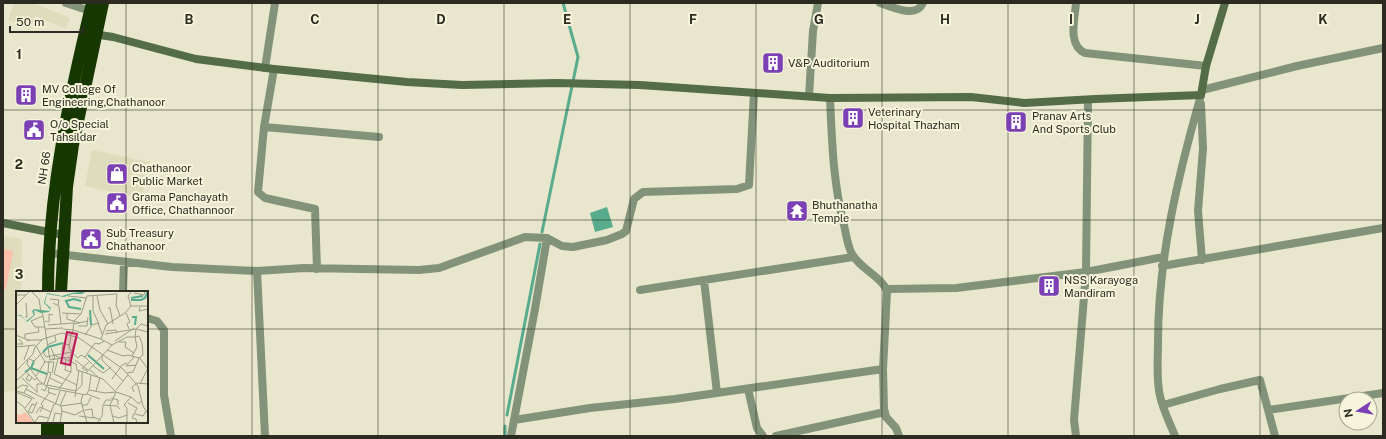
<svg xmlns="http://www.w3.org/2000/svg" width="1386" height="439" font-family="'Public Sans',sans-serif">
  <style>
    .built { fill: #dedcbc }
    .green { fill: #fbbfaa }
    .water { fill: #59ab8d }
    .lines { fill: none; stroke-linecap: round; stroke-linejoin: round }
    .stream { stroke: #59ab8d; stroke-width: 3 }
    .street { stroke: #82937a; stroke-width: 8 }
    .secondary { stroke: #546c48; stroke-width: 8 }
    .highway { stroke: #163800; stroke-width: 12 }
    .grid { fill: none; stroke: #2b2b21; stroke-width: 1; stroke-opacity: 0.55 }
    .labels { text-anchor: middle; stroke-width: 4; stroke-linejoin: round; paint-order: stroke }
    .poi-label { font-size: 11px; fill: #2b2b21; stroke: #f6f4da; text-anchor: start }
    .street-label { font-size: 11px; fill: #2b2b21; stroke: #f6f4da }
    .inset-river { fill: none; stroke: #59ab8d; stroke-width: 2 }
    .inset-road { fill: none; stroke: #9c9c88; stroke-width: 1 }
    .view { fill: #c2185b; fill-opacity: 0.15; stroke: #c2185b; stroke-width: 2 }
    .inset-edge { fill: none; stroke: #2b2b21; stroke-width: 2 }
    .grid-label { font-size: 13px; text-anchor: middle; font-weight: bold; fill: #2b2b21; stroke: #f6f4da; stroke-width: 4; stroke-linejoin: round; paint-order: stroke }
  </style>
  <rect width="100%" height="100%" fill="#e8e7cd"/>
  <path class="built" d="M14,3H33L70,18L66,29L35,16L30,29L8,20Z
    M92,150L150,162L142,198L85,186Z
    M3,236L22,239L21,292H17V391L3,392Z"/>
  <path class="green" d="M3,249L13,251L6,290L3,289Z"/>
  <path class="water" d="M607,207L613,227L595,232L590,213Z"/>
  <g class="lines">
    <path class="stream" d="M542,232L578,57L563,3
      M507,415L540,244
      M505,436V426"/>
    <path class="street" d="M66,3L90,11
      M880,3C893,7 916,19 923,3
      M1076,3C1075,18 1067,45 1085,53L1206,66
      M265,68L275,3
      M274,69L264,127L258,192L265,198L315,209L317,269
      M1202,90L1297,66L1383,48
      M809,96L813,31L818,3
      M830,98C832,141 833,183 844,225C846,234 847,243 851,252C858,268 884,278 887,292L883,369L884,409L886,417L896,428L899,436
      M1201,104L1203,148L1198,211L1202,260
      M264,127L379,137
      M49,253L172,267L257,271L304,268L419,270L439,268L525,237L547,238L562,246L573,247L607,240L622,234L626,231L634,199L643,192L737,189L749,185L754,93
      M1162,266L1383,228
      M257,271L265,436
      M704,280L717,393
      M886,289L956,288L1086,272L1163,257
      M640,290L853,257
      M123,292L124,262
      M147,318L157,321L164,330V395L171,436
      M748,389L757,428L763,436
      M1163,405L1220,389L1260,380L1275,436
      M1268,410L1383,393
      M514,420L590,408L675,399L883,369
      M511,436L535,309L547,238
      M776,436L885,412
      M1076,436L1074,420L1086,272L1088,100
      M1175,436C1170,423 1163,410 1160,396C1156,379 1158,360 1158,342C1158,258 1178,176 1201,95"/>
    <path class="secondary" d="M93,34L113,37L196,59L274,69L407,82L462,85L557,83L640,85L830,98L971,97L1024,103L1095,99L1201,95L1206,66L1225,3
      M3,223L64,235"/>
    <path class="highway" d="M48,292C48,194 69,98 92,3
      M61,292L67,187L73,145L103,3
      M47,422V436
      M58,436V422"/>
  </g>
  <path class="grid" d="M126,3V292M252,3V436M378,3V436M504,3V436M630,3V436M756,3V436M882,3V436M1008,3V436M1134,3V436M1260,3V436M3,110H1383M3,220H1383M3,329H17M147,329H1383M126,422V436"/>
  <defs>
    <g id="building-square" transform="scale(1.15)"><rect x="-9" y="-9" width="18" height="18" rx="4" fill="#7c40b5" stroke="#f6f4da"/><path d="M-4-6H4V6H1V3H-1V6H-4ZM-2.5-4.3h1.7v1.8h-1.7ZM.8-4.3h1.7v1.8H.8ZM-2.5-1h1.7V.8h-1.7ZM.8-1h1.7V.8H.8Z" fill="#fff"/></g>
    <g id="civic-square" transform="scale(1.15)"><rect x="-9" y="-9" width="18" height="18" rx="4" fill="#7c40b5" stroke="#f6f4da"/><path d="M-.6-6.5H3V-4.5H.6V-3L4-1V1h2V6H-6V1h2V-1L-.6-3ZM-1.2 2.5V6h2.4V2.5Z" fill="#fff"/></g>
    <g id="shop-square" transform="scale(1.15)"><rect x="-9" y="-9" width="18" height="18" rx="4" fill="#7c40b5" stroke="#f6f4da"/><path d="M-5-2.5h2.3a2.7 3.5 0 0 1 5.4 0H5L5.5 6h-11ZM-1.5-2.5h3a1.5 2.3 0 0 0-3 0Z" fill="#fff"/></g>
    <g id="temple-square" transform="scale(1.15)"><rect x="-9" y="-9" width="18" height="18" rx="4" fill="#7c40b5" stroke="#f6f4da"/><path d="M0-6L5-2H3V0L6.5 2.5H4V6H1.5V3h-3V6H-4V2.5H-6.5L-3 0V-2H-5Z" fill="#fff"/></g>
  </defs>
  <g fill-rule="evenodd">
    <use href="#building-square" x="773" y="63"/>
    <use href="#building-square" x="26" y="95"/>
    <use href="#building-square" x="853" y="118"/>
    <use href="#building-square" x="1016" y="122"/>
    <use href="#civic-square" x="34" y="130"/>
    <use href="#shop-square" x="117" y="174"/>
    <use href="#civic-square" x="117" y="203"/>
    <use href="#temple-square" x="797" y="211"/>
    <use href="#civic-square" x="91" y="239"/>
    <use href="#building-square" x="1049" y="286"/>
  </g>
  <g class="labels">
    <g class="poi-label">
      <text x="788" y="67">V&amp;P Auditorium</text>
      <text x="42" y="93">MV College Of<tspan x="42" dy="13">Engineering,Chathanoor</tspan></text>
      <text x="868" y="116">Veterinary<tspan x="868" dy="13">Hospital Thazham</tspan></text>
      <text x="1032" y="120">Pranav Arts<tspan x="1032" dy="13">And Sports Club</tspan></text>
      <text x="50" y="128">O/o Special<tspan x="50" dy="13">Tahsildar</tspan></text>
      <text x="132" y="172">Chathanoor<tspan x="132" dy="13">Public Market</tspan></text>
      <text x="132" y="201">Grama Panchayath<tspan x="132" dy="13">Office, Chathannoor</tspan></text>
      <text x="812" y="209">Bhuthanatha<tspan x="812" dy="13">Temple</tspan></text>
      <text x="106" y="237">Sub Treasury<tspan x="106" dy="13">Chathanoor</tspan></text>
      <text x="1064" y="284">NSS Karayoga<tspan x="1064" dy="13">Mandiram</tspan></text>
    </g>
    <g class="street-label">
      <text transform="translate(44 168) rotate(-81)" y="4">NH 66</text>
    </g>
  </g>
  <g transform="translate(16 291)">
    <rect width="132" height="132" fill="#e8e7cd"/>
    <path d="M9,121L11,123L18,132H0V123L5,124Z" fill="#fbbfaa"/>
    <path d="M71,0L66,3H56L48,6L31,3L29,12L35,17L33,21L25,22L18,19L19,24L11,31L5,25H0L5,24L10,30L18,24L16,20L18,18L33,20L34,18L28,12L31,2L46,5L56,2Z" fill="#59ab8d"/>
    <path class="inset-river" d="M115,7L127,5M115,9H125L129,7L132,0M65,18L53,16L50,10L58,8L65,10M74,19L75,34M116,26H120L119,34M27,61L32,56L47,52M72,64L88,78M15,77L31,83M9,81L15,77L18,70"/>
    <path class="inset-road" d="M15,0L23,8L25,21M118,2L128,4L129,0M52,5L71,7M77,5V20L83,33M81,5L84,19L92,33M34,8L43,9L42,14M0,12V4H10M37,12L43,15L45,33L57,32M0,14L14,0M115,15H132M124,16L123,20L132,18M92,17H94L97,33M26,22L27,25L15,30L19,36H29M46,22L65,23M51,22V28L64,32M110,22L114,31L111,33L113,38M27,25L34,69L47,67L53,70M9,26H11L10,12M29,30L33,31V23L37,24M58,33L72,30M32,34L45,33M62,35H71L72,26M29,38L47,37M47,38L57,39L58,30L65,23L71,5L101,3L100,14L104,25M120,38L132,41M90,40L100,39L101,42M89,43L120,38L125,33L132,35M0,44L14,50M55,44L57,39L85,48L90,34L109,22L115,15L112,5L116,0M69,44L76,34L82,32L86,43M55,45L53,56L55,60M60,45L53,70L60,73L61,79L70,82L96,54L85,48M9,48V43L23,41L22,36M10,49H24L46,42L63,47L107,78L122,95L127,115L132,123M99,50L118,37M103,51H110L109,56L118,62M0,53H7L3,48M31,54L40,50L39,45M96,54L111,46H119M20,55L29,71L20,85M0,56L19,54M76,56L79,52L83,53L88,50M35,57L39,67L36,68M91,59L107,65L112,64L123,67L127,64L126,52L123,45L119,46L120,38M46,61L47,52L53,54M55,61L62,67L65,64L69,66L76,73M25,63L27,61L30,66L55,61M39,63L41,66L54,67M86,64V69L107,90M116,65L121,56L119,46M69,66L76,56M118,66L110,75L120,74M123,66L132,78M13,68L18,70L25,63M42,68L38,83L49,88M50,68L49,79L55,81M8,69L13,55M12,69L11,73L23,90L33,97L70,104L73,99L89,102L100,101L115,106L123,113L125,110M59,69L72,79M33,70L32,81L35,82M28,71H38L36,82M76,74L87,82L95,76M73,78L83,87M0,80L17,63L19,56L26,49M71,80L66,77L73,71M11,82L19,89L21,87M70,82L87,88L100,101M111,82L117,81L123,67M13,83L10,88L14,90L16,86M6,87L21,101M34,87L46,93M49,88L61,94M96,88L106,74L111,72M0,90L14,78M28,93L32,81M124,93L132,77M31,94L60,100L66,94V80M33,97L32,101L40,104M0,98L6,94L12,95L10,98M25,98L29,100L35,82M43,98L55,81V71M73,99L75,84M100,99L112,84M0,100L8,102L10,98L21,104M80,100L84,87M0,101L16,108L9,117M118,101L116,96L121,92L132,93M8,102L19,108M21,102V93H27M67,103L65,110L71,132M71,103L84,108M21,104L45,115M59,106L63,79M95,107L102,109V114M0,110L7,115L19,132M112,112L121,117L116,127L120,128L121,132M39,114L44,100M66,114H71L75,106M88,114L101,115L104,118M44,115L50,101M69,119L76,118L77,126L85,129M46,120L45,115L66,112M12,121L16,113L19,114M13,121L16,122L21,111M24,121L27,115L25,113L33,102M20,122L24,116L35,121M119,123L127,125L130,120M63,125L78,127M97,125L103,127L111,124M19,131L23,125L32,127M37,131L39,122L45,123M31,132L38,113M44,132L46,120L59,124L68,119M81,132L86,125L87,114L90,109H95M98,132L94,114L100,101M111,132V117L108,114L115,106"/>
    <path class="view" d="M51,41L61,43L54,74L45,72Z"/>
    <rect width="132" height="132" class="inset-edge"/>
  </g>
  <g class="grid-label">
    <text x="189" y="24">B</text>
    <text x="315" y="24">C</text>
    <text x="441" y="24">D</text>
    <text x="567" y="24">E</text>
    <text x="693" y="24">F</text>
    <text x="819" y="24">G</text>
    <text x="945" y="24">H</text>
    <text x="1071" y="24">I</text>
    <text x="1197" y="24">J</text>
    <text x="1323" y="24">K</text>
    <text x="19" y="59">1</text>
    <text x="19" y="169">2</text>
    <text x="19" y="279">3</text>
  </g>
  <rect width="1386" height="439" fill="none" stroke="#2b2b21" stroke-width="8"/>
  <g transform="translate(1358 411) rotate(258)"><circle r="19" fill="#f6f4da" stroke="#a5a490"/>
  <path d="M0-3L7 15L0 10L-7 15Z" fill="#7c40b5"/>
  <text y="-6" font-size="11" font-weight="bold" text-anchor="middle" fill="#2b2b21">N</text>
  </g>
  <path d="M10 26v6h73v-6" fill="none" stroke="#2b2b21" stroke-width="2"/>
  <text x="16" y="26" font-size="12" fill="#2b2b21" stroke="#f6f4da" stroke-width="3" paint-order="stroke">50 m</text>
</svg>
